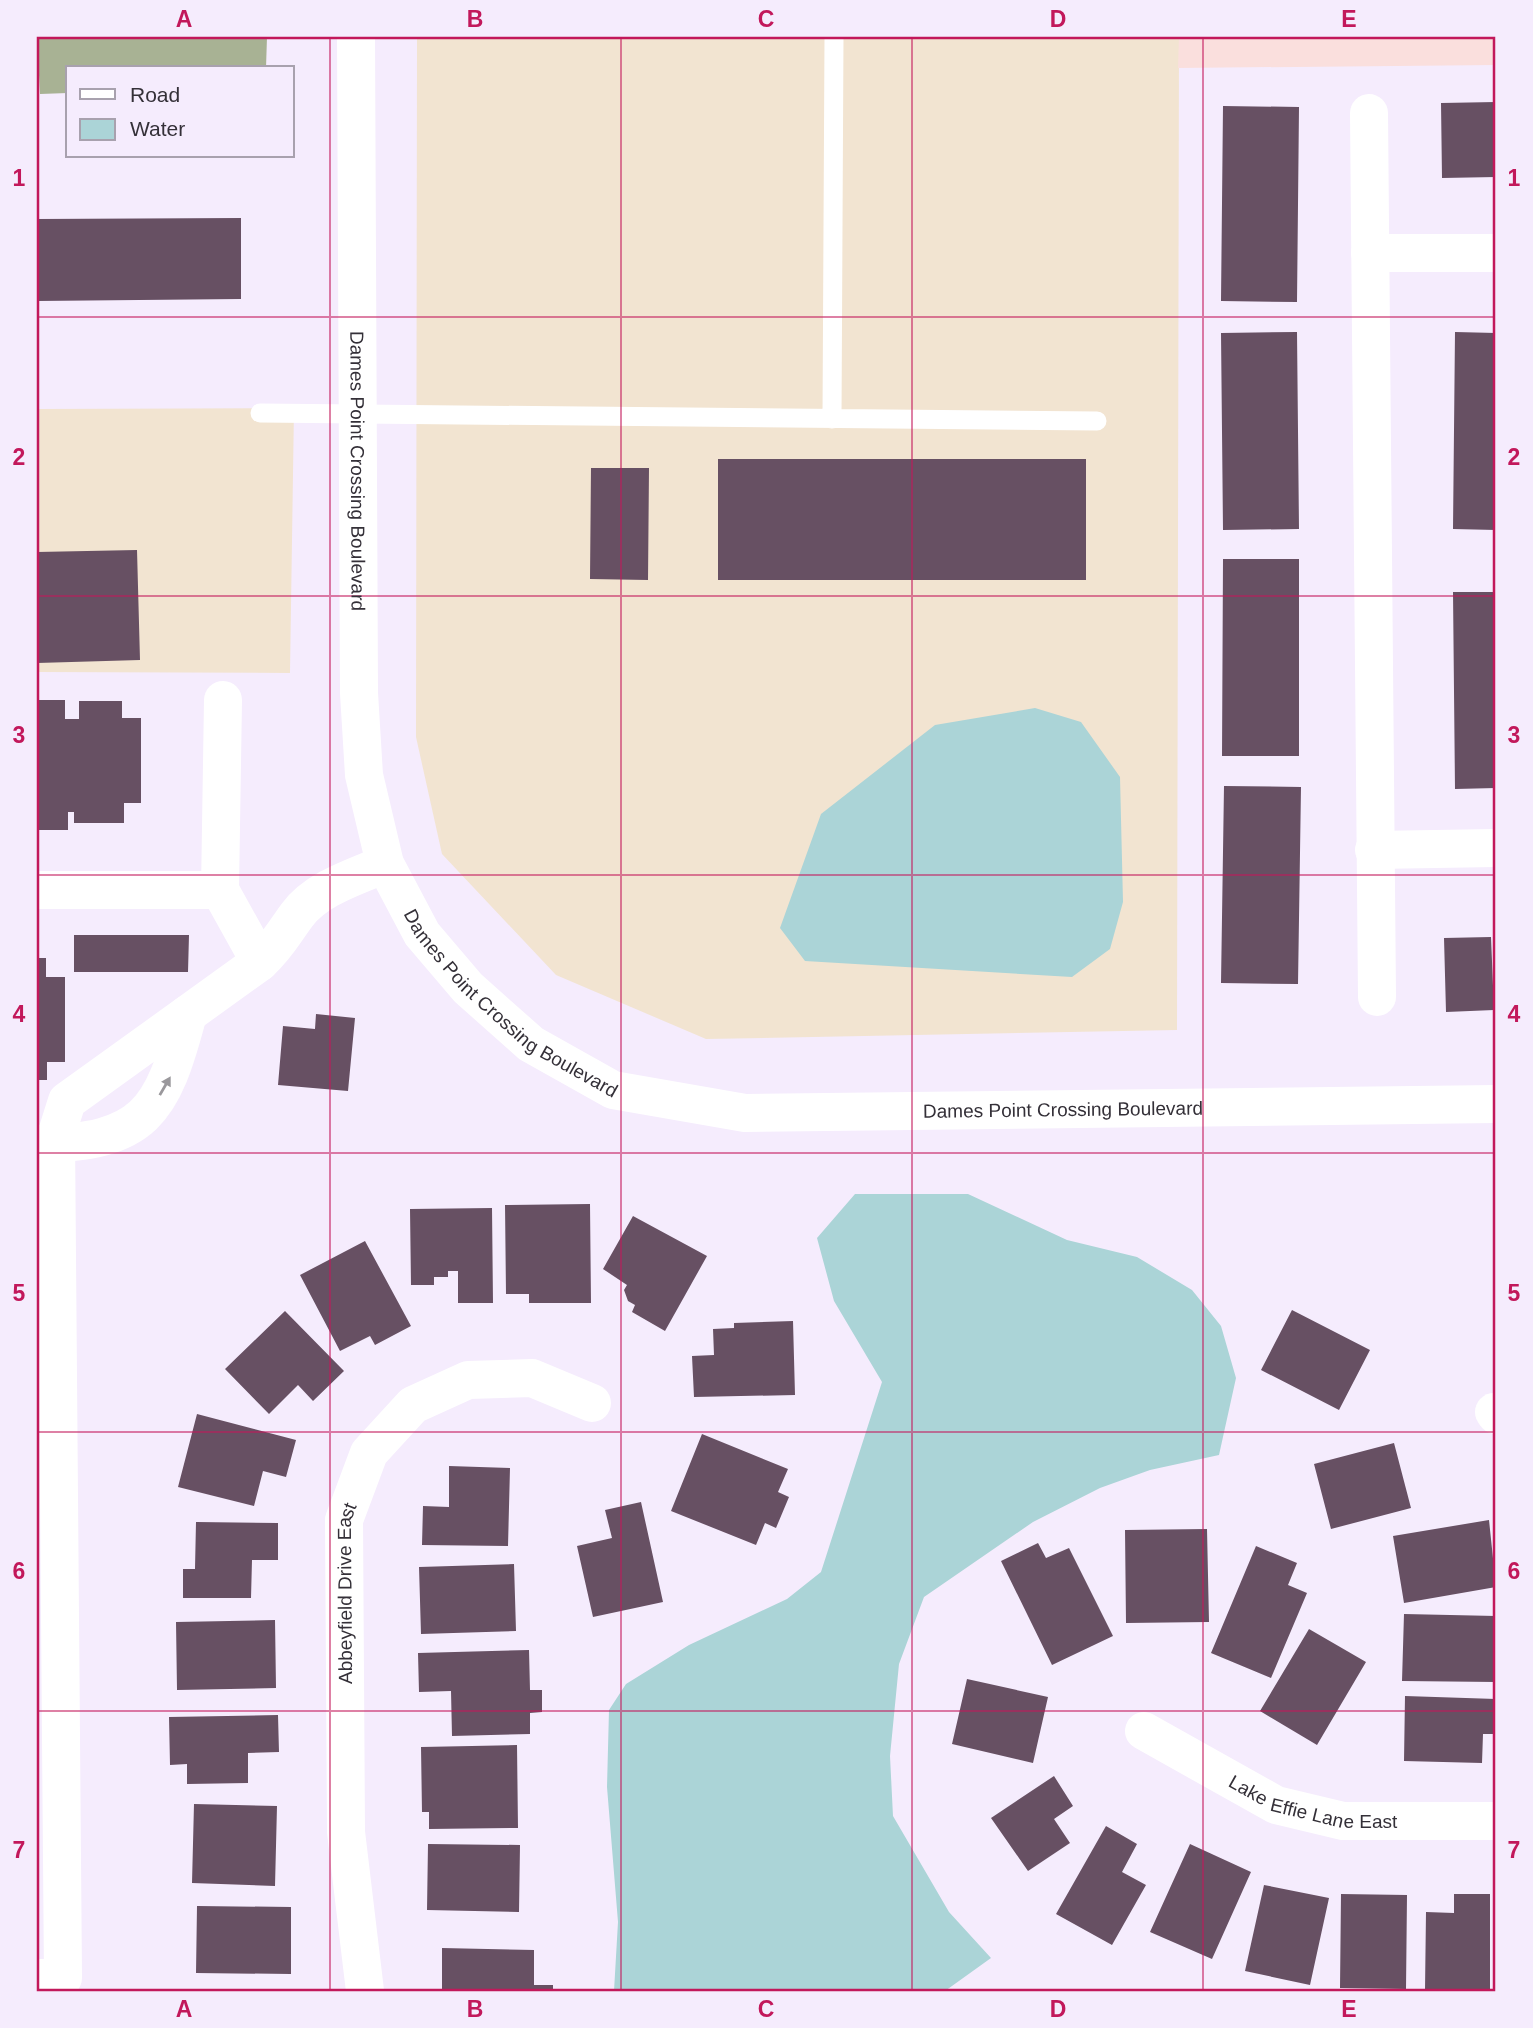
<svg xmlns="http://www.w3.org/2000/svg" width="1533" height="2028" font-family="Arial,sans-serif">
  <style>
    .commercial { fill: #f2e4d1 }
    .education { fill: #fadfdd }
    .forest { fill: #a8b294 }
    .water { fill: #abd4d7 }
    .building { fill: #675063 }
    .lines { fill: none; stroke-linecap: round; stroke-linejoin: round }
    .lane { stroke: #fff; stroke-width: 19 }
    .street { stroke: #fff; stroke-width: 38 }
    .oneway { fill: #9a989c }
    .grid { fill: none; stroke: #c2185b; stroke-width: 2; stroke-opacity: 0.55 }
    .labels { text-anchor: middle; stroke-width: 7; stroke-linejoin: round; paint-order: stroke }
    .street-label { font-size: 19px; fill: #343038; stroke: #f5ecfd }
    .neatline { fill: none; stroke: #c2185b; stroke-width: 2.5 }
    .grid-label { font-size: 23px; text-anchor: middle; font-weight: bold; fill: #c2185b }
  </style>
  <rect width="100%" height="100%" fill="#f5ecfd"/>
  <path class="commercial" d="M417,37H1179L1177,1030L706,1039L556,975L442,854L416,737Z
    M294,408L290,673L37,672V409Z"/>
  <path class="education" d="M1179,37H1496V65L1178,68Z"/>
  <path class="forest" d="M37,37H267L266,68H68V93L40,94Z"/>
  <path class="water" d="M1035,708L1081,722L1120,777L1123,902L1110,949L1072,977L805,961L780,928L821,814L935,725Z
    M855,1194H968L1067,1240L1137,1257L1192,1290L1221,1326L1236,1378L1219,1455L1150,1470L1100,1488L1033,1522L924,1597L899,1664L890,1756L893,1816L949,1912L991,1958L945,1991H614L618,1922L607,1787L609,1710L626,1684L689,1645L787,1599L821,1572L882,1382L834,1301L817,1238Z"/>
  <path class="building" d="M1496,102V177L1442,178L1441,103Z
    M1223,106L1299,107L1297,302L1221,301Z
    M241,218V299L37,301V219Z
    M1297,332L1299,529L1223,530L1221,333Z
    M1455,332L1496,333V530L1453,529Z
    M718,459H1086V580H718Z
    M591,468H649L648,580L590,579Z
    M137,550L140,660L37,663V552Z
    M1223,559H1299V756H1222Z
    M1453,592H1496V788L1455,789Z
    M37,700H65V719H79V701H122V718H141V803H124V823H74V812H68V830H37Z
    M1224,786L1301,787L1298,984L1221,983Z
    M74,935H189L188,972H74Z
    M1491,937L1494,1010L1446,1012L1444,938Z
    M37,958H46V977H65V1062H47V1080H37Z
    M316,1014L355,1018L348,1091L278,1085L283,1026L315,1029Z
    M590,1204L591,1303H529V1294H506L505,1205Z
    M492,1208L493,1303H458V1271H448V1277H434V1285H411L410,1209Z
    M633,1216L707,1256L665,1331L632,1312L635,1305L628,1301L624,1290L627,1285L603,1269Z
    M365,1241L411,1326L375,1345L370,1336L340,1351L300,1275Z
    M1292,1310L1370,1350L1339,1410L1261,1370Z
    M285,1311L344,1371L313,1401L298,1385L269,1414L225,1369Z
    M793,1321L795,1395L694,1397L692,1356L714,1355L713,1329L734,1328V1323Z
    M197,1414L296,1440L286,1477L263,1471L254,1506L178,1487Z
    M702,1434L788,1469L778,1492L789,1497L776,1528L765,1523L756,1545L671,1511Z
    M1394,1443L1411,1508L1331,1529L1314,1464Z
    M449,1466L510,1468L508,1546L422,1545L423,1506L449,1507Z
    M641,1502L663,1602L593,1617L577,1546L612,1538L605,1510Z
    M1489,1520L1496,1587L1404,1603L1393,1536Z
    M196,1522L278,1523V1560H252L251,1598H183V1569H195Z
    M1207,1529L1209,1622L1126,1623L1125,1530Z
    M1038,1543L1046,1558L1069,1548L1113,1636L1052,1665L1001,1561Z
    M1256,1546L1297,1563L1288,1585L1307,1593L1271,1678L1211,1653Z
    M514,1564L516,1631L421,1634L419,1567Z
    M1404,1614L1496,1616V1682L1402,1681Z
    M275,1620L276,1688L177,1690L176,1622Z
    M1309,1629L1366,1662L1317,1745L1260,1711Z
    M529,1650L530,1690H542V1712L530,1713V1734L452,1736L451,1691L419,1692L418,1653Z
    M967,1679L1048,1697L1033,1763L952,1744Z
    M1405,1696L1496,1699V1734H1483L1482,1763L1404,1761Z
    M278,1715L279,1752L248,1753V1783L187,1784V1764L170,1765L169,1717Z
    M517,1745L518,1828L429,1829V1812H422L421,1747Z
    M1054,1776L1073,1806L1054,1819L1070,1843L1028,1871L991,1818Z
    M194,1804L277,1806L275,1886L192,1883Z
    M1106,1826L1137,1844L1122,1872L1146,1885L1112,1945L1056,1914Z
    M428,1844L520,1845L519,1912L427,1910Z
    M1190,1844L1251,1872L1212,1959L1150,1932Z
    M1264,1885L1329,1898L1310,1985L1245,1971Z
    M1341,1894L1407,1895L1406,1989L1340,1988Z
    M1454,1894H1490V1990H1425L1426,1912L1454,1913Z
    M197,1906L291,1907V1974L196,1973Z
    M442,1948L534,1950V1985H553V1991H442Z"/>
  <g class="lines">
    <path class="lane" d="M260,413L1097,421
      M832,419L834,37"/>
    <g class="street">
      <path id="s1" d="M356,37L359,693L364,775L385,864L422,934L468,988L531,1044L613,1090L745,1113L1496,1104"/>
      <path d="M1369,113L1377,997"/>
      <path d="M1370,253H1496"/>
      <path d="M1374,850L1496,848"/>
      <path d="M37,890H220L260,962"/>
      <path d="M220,890L223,700"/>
      <path d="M37,1144C145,1142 162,1113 188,1014"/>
      <path d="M1494,1412L1496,1415"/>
      <path id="s2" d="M1144,1731L1276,1805L1343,1821H1496"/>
      <path d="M37,1978H63L56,1136L67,1101L260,962C278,945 283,934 297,915C317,888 355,877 385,864"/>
      <path id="s3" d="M365,1991L346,1832L344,1520L369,1453L413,1405L468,1380L532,1378L592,1403"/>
    </g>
  </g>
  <defs><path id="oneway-solid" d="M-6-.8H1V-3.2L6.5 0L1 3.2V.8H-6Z" transform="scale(1.75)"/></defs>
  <use class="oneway" href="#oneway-solid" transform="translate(165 1086) rotate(-60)"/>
  <path class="grid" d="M330,37V1991M621,37V1991M912,37V1991M1203,37V1991M37,317H1496M37,596H1496M37,875H1496M37,1153H1496M37,1432H1496M37,1711H1496"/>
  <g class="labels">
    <g class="street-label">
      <text dy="7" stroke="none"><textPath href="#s1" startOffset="434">Dames Point Crossing Boulevard</textPath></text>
      <text dy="7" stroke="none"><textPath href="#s1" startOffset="1022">Dames Point Crossing Boulevard</textPath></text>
      <text dy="7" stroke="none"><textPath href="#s1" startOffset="1610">Dames Point Crossing Boulevard</textPath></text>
      <text dy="7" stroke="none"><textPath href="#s3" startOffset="399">Abbeyfield Drive East</textPath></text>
      <text dy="7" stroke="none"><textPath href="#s2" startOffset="187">Lake Effie Lane East</textPath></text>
    </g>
  </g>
  <rect width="1533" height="2028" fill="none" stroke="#f5ecfd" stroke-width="77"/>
  <rect x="66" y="66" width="228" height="91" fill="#f5ecfd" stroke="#a8a1ae" stroke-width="2"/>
  <rect x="80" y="89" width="35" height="10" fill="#ffffff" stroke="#a8a1ae" stroke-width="2"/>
  <text x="130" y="102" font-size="21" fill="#343038">Road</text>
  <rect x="80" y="119" width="35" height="21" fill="#abd4d7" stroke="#a8a1ae" stroke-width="2"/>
  <text x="130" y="136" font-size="21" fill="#343038">Water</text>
  <rect x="38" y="38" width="1456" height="1952" class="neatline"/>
  <g class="grid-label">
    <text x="184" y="27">A</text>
    <text x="475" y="27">B</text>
    <text x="766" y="27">C</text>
    <text x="1058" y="27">D</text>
    <text x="1349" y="27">E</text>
    <text x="19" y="186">1</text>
    <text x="1514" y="186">1</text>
    <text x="19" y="465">2</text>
    <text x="1514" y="465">2</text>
    <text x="19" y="743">3</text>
    <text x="1514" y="743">3</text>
    <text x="19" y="1022">4</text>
    <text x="1514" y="1022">4</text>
    <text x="19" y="1301">5</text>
    <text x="1514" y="1301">5</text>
    <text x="19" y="1579">6</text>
    <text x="1514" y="1579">6</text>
    <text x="19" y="1858">7</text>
    <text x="1514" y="1858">7</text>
    <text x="184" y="2017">A</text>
    <text x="475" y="2017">B</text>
    <text x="766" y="2017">C</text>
    <text x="1058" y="2017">D</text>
    <text x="1349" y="2017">E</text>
  </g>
</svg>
